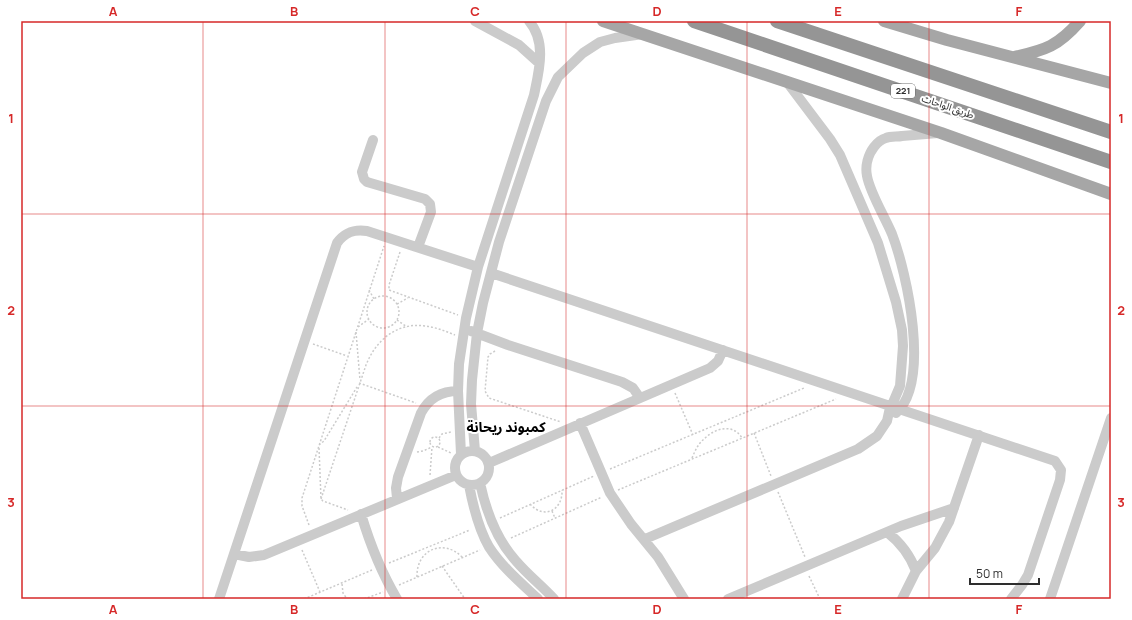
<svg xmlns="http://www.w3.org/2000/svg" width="1132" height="620" font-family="Manrope,'Noto Sans Arabic',sans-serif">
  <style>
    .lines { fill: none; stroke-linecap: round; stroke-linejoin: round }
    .path { stroke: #cbcbcb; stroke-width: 1.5; stroke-dasharray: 2 2; stroke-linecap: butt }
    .minor { stroke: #cbcbcb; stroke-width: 10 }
    .major { stroke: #a6a6a6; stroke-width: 12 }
    .highway { stroke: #959595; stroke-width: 14 }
    .grid { fill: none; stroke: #d62828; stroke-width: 1; stroke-opacity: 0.55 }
    .labels { text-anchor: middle; stroke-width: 4; stroke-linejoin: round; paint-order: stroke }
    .shield { fill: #fff; stroke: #6d6d6d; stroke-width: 1 }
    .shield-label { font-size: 9px; font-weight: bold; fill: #2e2e2e }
    .street-label { font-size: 10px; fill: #2e2e2e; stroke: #fff }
    .district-label { font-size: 14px; font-weight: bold; fill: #000; stroke: #fff }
    .neatline { fill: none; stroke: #d62828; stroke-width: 1.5 }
    .grid-label { font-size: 13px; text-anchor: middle; font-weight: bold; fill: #d62828 }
  </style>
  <rect width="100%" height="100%" fill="#fff"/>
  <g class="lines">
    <path class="path" d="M400,252L389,285V290L458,315
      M369,290L374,299
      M367 312a16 16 0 1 1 32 0a16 16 0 1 1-32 0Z
      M397,304L408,298
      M397,320L407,327
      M358,327L369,319
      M356,332L360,380
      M313,344L347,356
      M495,351L490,354L488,357L485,391L489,398L561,422
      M359,383L416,403
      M675,393L693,435
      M754,433L771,476
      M430 442a5 5 0 1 1 10 0a5 5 0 1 1-10 0Z
      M439,438L442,434L451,432
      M319,445L324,441L357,387
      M438,447L451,453
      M319,448L321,499L323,501L348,510
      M417,452L423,451L432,447
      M692,458C695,451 698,444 704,439C715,428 733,423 742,438
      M610,469L804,388
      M430,475L432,447
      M618,490L836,399
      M778,492L805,557
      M321,499L366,365C376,340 397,322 425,326C435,327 445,331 455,335
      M530,504C544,520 563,510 562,490
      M552,511L555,518
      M500,518L594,476
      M309,525L302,506V498L384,246
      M511,538L602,497
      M302,550L320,592
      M389,563L470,530
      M442,566L465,599
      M809,576L820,599
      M417,577C416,550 443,538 462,557
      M342,584L343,593L347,599
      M399,585L480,550
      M304,599L372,570
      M364,599L383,592"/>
    <path class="minor" d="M475,21L519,45L539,63
      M373,140L362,172L364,179L367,182L425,199L430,204L431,212L418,247
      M491,273L1055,461L1061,470L1060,480L1028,575L1022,585L1011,599
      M471,331L508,345L622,382L633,388L640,398
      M896,413C931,382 907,273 892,234C885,217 870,193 867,176C865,166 868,155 874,147C877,143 882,139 886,138C891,136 897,137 902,136C914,135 926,134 938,133
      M580,423L610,493L631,524L658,557L684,599
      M455 468a17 17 0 1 1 34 0a17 17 0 1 1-34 0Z
      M475,451L471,404L472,380L477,333L483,303L499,242L546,101L558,77L583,53L600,42L615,38L643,34
      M461,454L458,391L459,364L466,318L478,267L534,95C539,71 547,42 529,21
      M489,463L710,368L718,361L723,350
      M480,483C486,511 496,539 516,561C528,575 542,586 554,599
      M469,485C473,506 478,528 489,547C502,567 521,583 538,599
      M397,498L396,488L398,477L421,413C429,398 441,391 458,391
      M361,514C370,544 381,572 397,599
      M887,532C901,543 910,555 916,571
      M645,539L858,449L877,436L887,421L889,412L900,386L903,346L902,330L896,302L878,243L840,155L830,139L787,82
      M234,554L249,557L264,555L456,475
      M219,599L337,243C345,232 354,229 367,231L478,267
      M728,599L901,526L954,508
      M902,599L916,571L935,548L949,522L979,435
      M1050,599L1111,418"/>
    <path class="major" d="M603,21L941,133L1111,194
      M884,21L947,40L1111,83
      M1014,57C1046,50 1058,46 1080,21"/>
    <path class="highway" d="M694,21L1111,162
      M777,21L1111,132"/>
  </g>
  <path class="grid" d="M203,21V599M385,21V599M566,21V599M747,21V599M929,21V599M21,214H1111M21,406H1111"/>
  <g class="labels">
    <rect class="shield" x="891" y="84" width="24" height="14" rx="3"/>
    <g class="shield-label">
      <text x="903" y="94">221</text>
    </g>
    <g class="street-label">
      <text transform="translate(948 106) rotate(19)" y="4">طريق الواحات</text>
    </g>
    <g class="district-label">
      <text x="506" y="432">كمبوند ريحانة</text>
    </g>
  </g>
  <rect width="1132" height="620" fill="none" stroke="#ffffff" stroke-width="44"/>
  <path d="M970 578v6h69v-6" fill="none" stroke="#2e2e2e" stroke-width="2"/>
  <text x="976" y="578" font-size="12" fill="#2e2e2e" stroke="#ffffff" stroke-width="3" paint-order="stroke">50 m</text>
  <rect x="22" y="22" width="1088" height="576" class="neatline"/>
  <g class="grid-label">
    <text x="113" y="16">A</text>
    <text x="294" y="16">B</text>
    <text x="475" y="16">C</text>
    <text x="657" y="16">D</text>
    <text x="838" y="16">E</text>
    <text x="1019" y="16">F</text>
    <text x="11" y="123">1</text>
    <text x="1121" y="123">1</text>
    <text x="11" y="315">2</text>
    <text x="1121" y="315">2</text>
    <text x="11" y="507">3</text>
    <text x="1121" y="507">3</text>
    <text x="113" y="614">A</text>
    <text x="294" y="614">B</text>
    <text x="475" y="614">C</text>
    <text x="657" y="614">D</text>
    <text x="838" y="614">E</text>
    <text x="1019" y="614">F</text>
  </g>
</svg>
